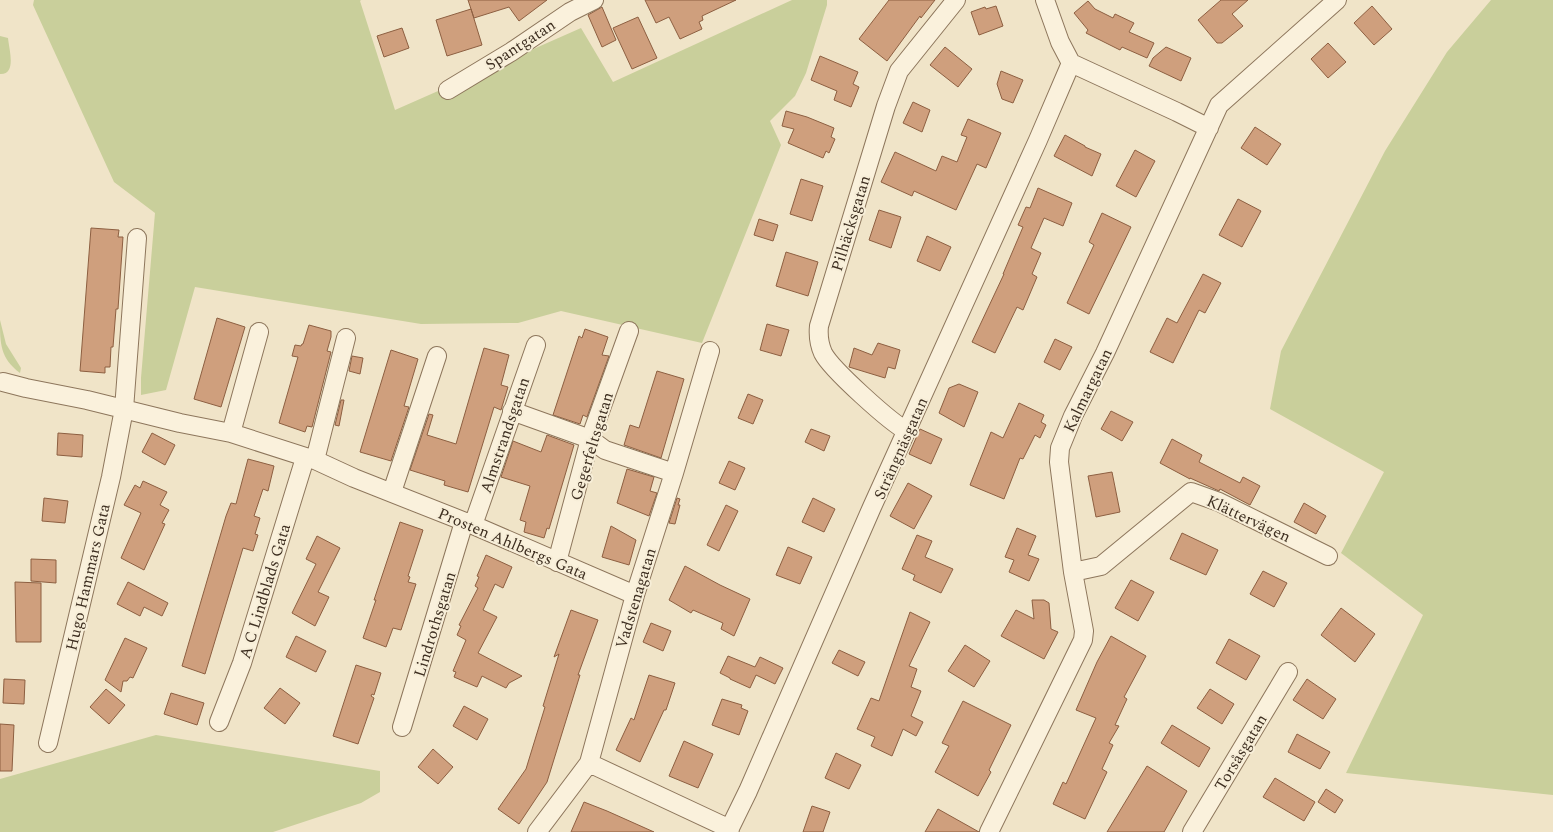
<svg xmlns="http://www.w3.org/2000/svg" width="1553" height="832" font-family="Spectral,serif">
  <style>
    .green { fill: #c9cf9b }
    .building { fill: #cf9f7d; stroke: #8d5f41 }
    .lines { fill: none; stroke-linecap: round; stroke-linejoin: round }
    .minor-casing { stroke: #8d765c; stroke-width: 20 }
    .minor { stroke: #faf1dc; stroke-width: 18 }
    .labels { text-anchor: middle; stroke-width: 4; stroke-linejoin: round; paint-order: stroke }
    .street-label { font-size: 16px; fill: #3d2e20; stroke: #f7eed8 }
  </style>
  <rect width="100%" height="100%" fill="#f0e4c8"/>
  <path class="green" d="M34,0H361L360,1L395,110L581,28L613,82L792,0H827V5L806,73L795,96L770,121L781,145L702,343L561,311L518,323L421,324L195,287L166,390L141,395V378L155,213L114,182L33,5Z
    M1491,0H1553V795L1346,773L1423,615L1341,553L1384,472L1270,409L1281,351L1385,151L1447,52Z
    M0,36L8,38C9,49 17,75 0,74Z
    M0,320L6,344L21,368L20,373C0,358 0,343 0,320Z
    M156,735L380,771V792L361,803L273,832H0V779Z"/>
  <path class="building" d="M468,0H547L519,21L509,7L474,18Z
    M645,0H736L702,16L703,20L699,22L702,29L680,39L669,17L656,23Z
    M889,0H935L921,18L920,16L887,61L859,39Z
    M1221,0H1248L1232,14L1243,26L1222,43H1217L1198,20Z
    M1088,1L1095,9L1113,18L1115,14L1134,23L1129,32L1154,43L1147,58L1122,47L1120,50L1086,33L1088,30L1074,13Z
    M996,6L1003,26L979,35L971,12L985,7L986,9Z
    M1372,6L1392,29L1374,45L1354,23Z
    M602,7L616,40L602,47L588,15Z
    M471,9L482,45L447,56L436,20Z
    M638,17L657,58L632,69L613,28Z
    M402,28L409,48L384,57L377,36Z
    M1328,43L1346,62L1328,78L1311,59Z
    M945,47L972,69L958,87L930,65Z
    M1166,47L1191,58L1181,81L1149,66L1153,58Z
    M820,56L858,72L853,84L859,87L851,107L834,100L837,91L811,80Z
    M1001,71L1023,80L1013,103L1002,99L997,84Z
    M913,102L930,110L922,132L903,123Z
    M786,111L807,117L834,128L831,137L835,139L829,153L826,151L823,158L788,143L794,129L782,126Z
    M968,119L1001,133L986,168L977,164L956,210L914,191L912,196L881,182L895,152L936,171L942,156L957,162L967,137L961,135Z
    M1255,127L1281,144L1267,165L1241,148Z
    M1065,135L1085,146V147L1101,154L1092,176L1054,156Z
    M1135,150L1155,161L1136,197L1116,186Z
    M801,179L823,186L812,221L790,214Z
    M1038,188L1072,203L1063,226L1044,218L1031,248L1041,253L1032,274L1037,277L1023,310L1017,307L995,353L972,342L1004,274H1003L1023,227L1018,225L1026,207L1030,208Z
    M1238,199L1261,211L1242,247L1219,235Z
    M879,210L901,217L891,248L869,240Z
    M1102,213L1131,227L1089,314L1067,303L1094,245L1089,242Z
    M759,219L778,225L773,241L754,235Z
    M91,228L119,230L118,237H123L118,309H116L113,347H111L110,367H105V373L80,371Z
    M927,236L951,247L940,271L917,261Z
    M786,252L818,262L808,296L776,286Z
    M1203,274L1221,283L1205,313L1199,310L1173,363L1150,352L1167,318L1177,323Z
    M217,318L245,327L221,407L194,399Z
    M767,324L789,330L781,356L760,350Z
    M309,325L331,331V337L327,351L331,352L312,427L307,426L305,432L279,423L298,357L292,356L295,345L301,346L302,344H303Z
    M585,329L608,337L602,355L609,356L587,417L583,415L580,424L553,415L579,336L582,338Z
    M1055,339L1072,347L1060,370L1044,362Z
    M878,343L900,350L895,369L888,367L885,378L849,367L854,348L872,355Z
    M484,348L509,355L501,385L508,387L501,410L494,407L468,492L444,485L445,481L410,470L429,414L433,415L427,435L456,444Z
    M391,350L418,359L404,406L409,407L391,461L360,452Z
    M352,356L363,358L360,374L349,371Z
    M657,371L684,379L661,458L624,445L630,425L639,428Z
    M959,384L978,392L964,427L939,413L949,388Z
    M748,394L763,400L753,424L738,418Z
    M341,400H344L339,426L335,425Z
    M1019,403L1044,415L1041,422L1046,425L1040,438L1035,435L1023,459L1020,458L1004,499L970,485L991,432L1003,438Z
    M1111,411L1133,422L1122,441L1101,429Z
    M811,429L830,436L824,451L805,442Z
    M920,429L942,439L931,464L909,454Z
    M58,433L83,435L82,457L57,455Z
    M152,433L175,445L165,465L142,452Z
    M547,435L574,445L549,529L547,528L544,538L524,532L526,522L520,520L530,486L501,477L513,441L541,452Z
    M1172,439L1202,455L1199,462L1240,483L1243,477L1260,486L1250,505L1220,489L1219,491L1190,478V479L1160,463Z
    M248,459L274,466L268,491L263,489L254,516L260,518L255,534L258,535L253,551L243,548L205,674L182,666L226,516L231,503L236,504Z
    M729,461L745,468L735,490L719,483Z
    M627,469L654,477L650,491L657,493L649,516L617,503Z
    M1112,472L1120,512L1096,517L1088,476Z
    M143,481L167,492L160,505L169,510L162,523L165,524L144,570L121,558L141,513L124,505L135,485L140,488Z
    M908,483L932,496L914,529L890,516Z
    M44,498L68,501L65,523L42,521Z
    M677,498L680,499L678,505H680L675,524L669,523Z
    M813,498L835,509L824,532L802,522Z
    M1304,503L1326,516L1316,534L1294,522Z
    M726,505L738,511L719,551L707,545Z
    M400,522L423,530L408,576L410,577L408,582L416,584L401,630L393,628L386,647L363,638L376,600H374Z
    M611,526L636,540L629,565L602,557Z
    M1017,528L1036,536L1028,555L1039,559L1029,581L1009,572L1014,560L1005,557Z
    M1182,533L1218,550L1206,575L1170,559Z
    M917,535L932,541L925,557L953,569L941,593L913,580L915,575L902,569Z
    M317,536L340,548L318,592L329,597L315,626L292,613L316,564L306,559Z
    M788,547L812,557L800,584L776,575Z
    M486,555L512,567L503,588L495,584L483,610L497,617L478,653L522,676L509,683L506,688L482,676L477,687L454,677L456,672L453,671L466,640L457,635L461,626L459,625L478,588L475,586L479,577L477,576Z
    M31,559L56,560V583L31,581Z
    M685,566L720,585L750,599L734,636L721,629L723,623L693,610L691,613L669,600Z
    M1263,571L1287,583L1274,607L1250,594Z
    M1131,580L1154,592L1138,621L1115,608Z
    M15,582L41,583V642H16Z
    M128,582L168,603L162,616L144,607L140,616L117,604Z
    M1032,600H1044L1049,603L1051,629L1058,632L1044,659L1001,636L1016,610L1034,619Z
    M1341,608L1375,634L1355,662L1321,635Z
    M571,610L598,620L578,675H580L547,782L519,824L498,809L526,769L545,707L543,706L559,654L554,657Z
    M910,612L930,622L909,666L917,669L911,687L921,691L911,716L923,722L916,736L903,729L892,756L871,746L875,737L857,729L871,698L879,701Z
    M651,623L671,631L663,651L643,642Z
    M296,636L326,651L316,672L286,657Z
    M1111,636L1146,656L1124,697L1127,699L1115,725L1119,726L1109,743L1113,745L1102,769L1107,772L1085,819L1053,804L1063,782L1066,784L1096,718L1076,710L1097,662Z
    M125,638L147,648L133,678L130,677L127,681H123L121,692L105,680Z
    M1229,639L1260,656L1246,680L1216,663Z
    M965,645L990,661L974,687L948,671Z
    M839,650L865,662L858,676L832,663Z
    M728,656L755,667L760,657L783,668L775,684L756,675L750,688L730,679V678L720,673Z
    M356,665L381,673L374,695L372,694L371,696L374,698L358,744L333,736Z
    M649,675L675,683L666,710H664L640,762L616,750L631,718L634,720Z
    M4,679L25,680L24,704L3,703Z
    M1307,679L1336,699L1323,719L1293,700Z
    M280,688L300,703L285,724L264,708Z
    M106,689L125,705L109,724L90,707Z
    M1210,689L1234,704L1222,724L1197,708Z
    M171,693L204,703L197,725L164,714Z
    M722,699L742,705L741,708L748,711L739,735L712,725Z
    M963,701L1011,725L989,770L991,772L978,796L935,772L949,746L942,743Z
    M464,706L488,719L477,740L453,726Z
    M0,724L14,725L12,771H0Z
    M1172,725L1210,748L1199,767L1161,743Z
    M1297,734L1330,752L1320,769L1288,752Z
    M684,741L713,754L698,788L669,776Z
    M433,749L453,767L438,784L418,767Z
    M836,753L861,765L849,789L825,778Z
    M1147,766L1187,791L1164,832H1107Z
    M1275,778L1315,802L1304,821L1263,797Z
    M1326,789L1343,800L1335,813L1318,802Z
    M584,802L607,811L654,832H571Z
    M812,806L830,812L823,832H803Z
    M938,809L979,832H925Z"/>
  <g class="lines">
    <g class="minor-casing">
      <path id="minor" d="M1045,0L1060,42L1071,63L1177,112L1209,128
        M448,90L511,52L570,12L594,0
        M3,382L26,388L87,400L180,423L231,433L315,460L354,478L473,525L635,595
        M512,411L590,439L605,450L674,473
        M907,431C891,423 831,369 823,353C819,344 818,336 819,326L886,106L899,71L956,0
        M231,433L259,332
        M315,460L346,338
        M392,492L437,356
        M473,525L536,345
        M557,562L590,439L629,331
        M1073,572L1101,566L1191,492L1219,502L1328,556
        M219,722L242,663L305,458
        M402,727L464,522
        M48,743L111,477L124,409L137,238
        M589,763L730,829
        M537,832L589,763L635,595L674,473L710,351
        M728,832L748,791L872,507L1038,140L1071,63
        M989,832L1083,640L1084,631L1073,572L1059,462L1060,448L1073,416L1105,353L1219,105L1337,0
        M1192,832L1288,672"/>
    </g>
    <use href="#minor" class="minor"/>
  </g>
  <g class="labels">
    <g class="street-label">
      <text transform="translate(520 44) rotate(-33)" y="6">Spantgatan</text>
      <text transform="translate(850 223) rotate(-73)" y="6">Pilhäcksgatan</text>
      <text transform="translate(1087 390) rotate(-64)" y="6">Kalmargatan</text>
      <text transform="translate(504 435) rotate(-71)" y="6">Almstrandsgatan</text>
      <text transform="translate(591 446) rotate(-73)" y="6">Gegerfeltsgatan</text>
      <text transform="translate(900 448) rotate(-66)" y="6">Strängnäsgatan</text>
      <text transform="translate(1249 518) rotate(25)" y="6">Klättervägen</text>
      <text transform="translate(513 543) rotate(23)" y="6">Prosten Ahlbergs Gata</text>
      <text transform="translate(87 577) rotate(-77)" y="6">Hugo Hammars Gata</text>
      <text transform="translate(264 591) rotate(-73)" y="6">A C Lindblads Gata</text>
      <text transform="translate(635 598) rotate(-73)" y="6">Vadstenagatan</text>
      <text transform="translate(434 624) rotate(-73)" y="6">Lindrothsgatan</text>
      <text transform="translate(1240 752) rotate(-59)" y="6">Torsåsgatan</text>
    </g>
  </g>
</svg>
